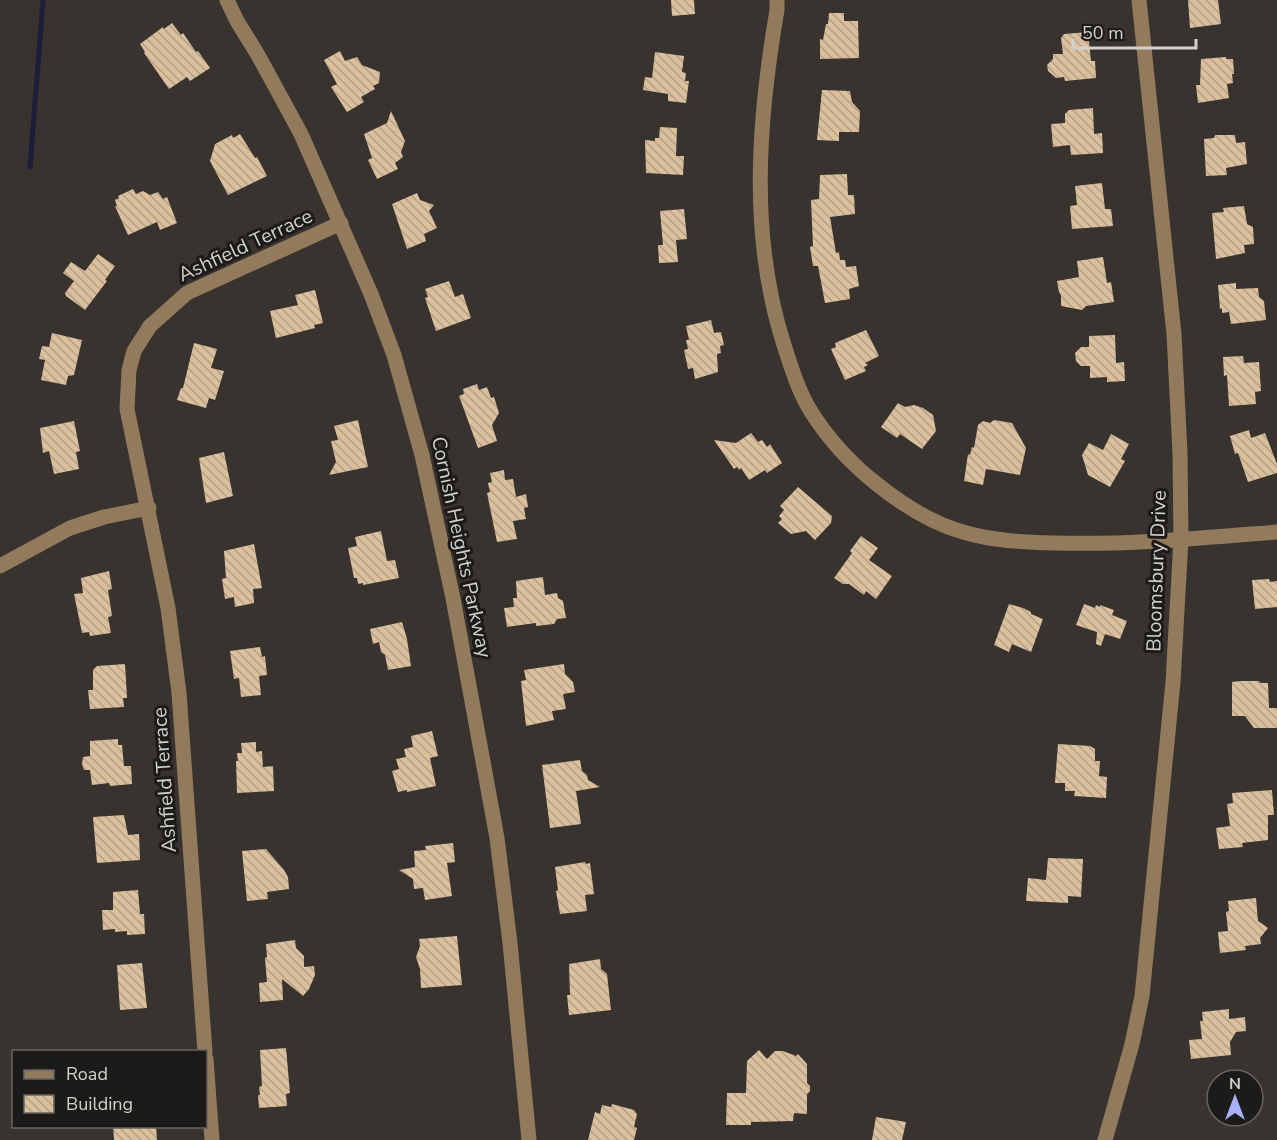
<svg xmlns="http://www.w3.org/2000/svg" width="1277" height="1140" font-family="'Nunito Sans',sans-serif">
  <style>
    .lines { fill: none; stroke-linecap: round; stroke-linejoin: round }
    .stream { stroke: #1c1d3b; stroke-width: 5 }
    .building { fill: url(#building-back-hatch) }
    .minor { stroke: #927a5c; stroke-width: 15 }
    .labels { text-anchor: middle; stroke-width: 6; stroke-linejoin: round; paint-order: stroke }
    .street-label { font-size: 20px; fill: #d3d1cd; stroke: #1d1b19 }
  </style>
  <defs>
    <pattern id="building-back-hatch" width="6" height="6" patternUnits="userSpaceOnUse" patternTransform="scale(1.5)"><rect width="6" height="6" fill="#dbc09e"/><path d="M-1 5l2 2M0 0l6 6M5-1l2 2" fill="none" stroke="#b4a086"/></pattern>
  </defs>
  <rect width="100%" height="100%" fill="#38332e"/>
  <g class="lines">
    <path class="stream" d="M30,167L43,0"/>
  </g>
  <path class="building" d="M671,0H694L695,14L672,16Z
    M1188,0H1218L1221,24L1190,28Z
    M829,13H844V21H858L859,58L820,59V39L823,40L826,24H828Z
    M172,23L181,35L183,33L196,52L198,51L210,68L190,81L187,77L169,89L144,53L145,52L140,44L163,27L164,29Z
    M1088,32L1091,61H1095L1096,78L1065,81L1064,77L1056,78L1048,71L1047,65L1053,59V54H1063L1061,38L1064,34Z
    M340,51L345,61L357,57L362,65L380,72L379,83L373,86L375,89L361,97L364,102L347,112L331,87L337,84L324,60Z
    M655,52L684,56L682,72L686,73L685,81H689L686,103L668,101V94L643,90L645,77L652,78Z
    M1226,57V59H1233L1234,74H1232L1233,83L1227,84L1229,98L1198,103L1196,85H1200L1201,59Z
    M822,90L850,91L852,102L860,111L859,132H839V141L817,140Z
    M1093,108L1094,134L1102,133L1103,153L1071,155L1070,145L1053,147L1051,124L1065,123V114L1069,110Z
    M391,111L405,141L401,152L403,157L395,163L398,169L377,179L368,160L372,158L364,134L387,123Z
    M660,127L677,128L676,156H684L683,175L646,173L645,140L655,141V138H659Z
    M240,134L255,158L257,157L267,176L228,195L210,161L215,144L232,135L233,138Z
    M1215,135H1235L1236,143L1245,142L1247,164L1226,168L1227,175L1206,176L1204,139L1214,138Z
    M847,174L848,195H854L855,214L830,217L836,253L839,252L840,260H845L846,267L856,266L859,286L849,289L850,299L825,303L818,266H813L810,247L813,246L811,200L819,199L820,175Z
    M1102,183L1105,209H1111L1113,226L1072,229L1070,206L1077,205L1075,186Z
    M133,189L136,194L143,191L150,195L158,192L163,199L167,197L177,223L160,230L157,222L128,235L115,206H117L115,200L119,198L118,196Z
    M417,193L420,200L434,205L429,211L437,228L424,234L426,241L407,249L392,204Z
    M1244,206L1247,224L1253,227L1254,244L1244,245L1245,253L1216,259L1212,213L1224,212L1223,208Z
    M684,209L687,239L676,240L678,262L659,263L658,245H663L660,211Z
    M98,254L115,266L105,280L107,281L85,310L66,296L65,293L74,281L63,273L71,262L85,271Z
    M1103,257L1107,283L1111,282L1114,302L1086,306L1082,310L1061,306V295L1059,292L1057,281L1079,277L1077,261Z
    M449,281L455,297L463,294L471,318L436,331L425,298L428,297L425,289Z
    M1236,283V289L1258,288L1259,297L1264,301L1266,320L1231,324L1229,312L1222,313V308L1220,309L1218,285Z
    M315,290L323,323L314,325L315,328L276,338L270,311L298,305L295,295Z
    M711,320L714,333L721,332L724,345L720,346L721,353L717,354L718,372L695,379L693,368L688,369L684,350L688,349L686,340H689L686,326Z
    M866,330L879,356L865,363L868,365L864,367L866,371L845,380L831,349L836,347L835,343Z
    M52,333L82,340L74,375L68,376L66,385L41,380L45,360L39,359L42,346L49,347Z
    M1115,335L1116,363L1124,362L1125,381L1107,382V377L1090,378V366H1081L1076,361L1075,353L1081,347H1089V336Z
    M194,343L217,349L211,368L224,371L215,400L209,398L206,408L177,400L181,388H183Z
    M1243,356L1244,363L1259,362L1261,391L1255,392L1256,404L1229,406L1227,375L1224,376L1223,357Z
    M477,384L479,390L487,387L491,398L494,397L499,413L492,425L497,441L478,448L459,396L464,394L463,389Z
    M898,403L905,407L914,405L923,408L933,415L936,431L922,449L900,434L897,438L881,427Z
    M358,420L368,467L329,475L336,462L331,441L338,440L334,426Z
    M994,420L1012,423L1026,448L1020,475L986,469L983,485L964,481L968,454L970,455L972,447L974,448L978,425L983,421L990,423Z
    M74,421L80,451L76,452L79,469L54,474L49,451L43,453L40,428Z
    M1249,430L1251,438L1265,433L1277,464V473L1248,482L1238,453L1235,454L1230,436Z
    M751,433L758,442L762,440L767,447L770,444L782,463L767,473L765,470L749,480L741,468L739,470L737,467L734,469L714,440L736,443Z
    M1111,434L1129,444L1121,459L1125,461L1110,487L1088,475L1082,455L1089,443L1103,450Z
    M224,452L233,496L206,503L199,458Z
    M504,470L505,480L513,479L516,497L526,494L528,507L524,508L526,519L513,521L517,539L497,542L487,493L490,492L488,483L492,482L490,473Z
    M798,487L832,516L831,523L815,540L806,531L791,534L778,523L782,519L779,516L784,510L780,506Z
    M381,531L387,561L395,560L399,578L363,585V583L358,584L357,578H354L348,548L357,546L355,537Z
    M861,536L878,548L869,560L892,576L876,599L866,591L864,595L849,584H843L834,578L852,553L850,551Z
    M254,544L262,588L253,589L254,603L235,607L234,597L225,599L222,579L226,578L224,551Z
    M109,571L112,589L108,590L112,616L108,617L111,633L90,636L89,632L82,633L74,594L83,593L81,578Z
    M543,577L545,595L557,593L558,598L563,601L566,618L557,619L554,624L536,626V623L507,627L504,608L514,607L513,598H517L516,581Z
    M1269,579L1270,582L1277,581V607L1255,609L1252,580Z
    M1009,604L1023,608L1031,612V614L1043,619L1031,652L1012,644L1009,652L994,645Z
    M1084,604L1095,608L1096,605L1100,607V605L1114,610L1112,615L1127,621L1120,639L1105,634L1101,646L1096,644L1097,632L1076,625Z
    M402,622L407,639L411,666L388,670L385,655L381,652L379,642L373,644L370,629Z
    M260,647L262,657L265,656L267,675L259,676L261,695L241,697L239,678L234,679L230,651Z
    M125,664L127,698H123L124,707L90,709L88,690H93V670L97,666Z
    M564,664L565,674L573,682L575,692L563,694L566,709L552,711L554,720L526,726L521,681L526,680L524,670Z
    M1240,681H1258L1261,683H1268L1269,708H1277V728H1254L1245,716H1232V682Z
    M432,731L438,756L430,758L436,786L407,792V790L398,792L392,771L399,769L396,759L406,757L404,749L413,747L411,736Z
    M118,739V745H122L124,766H131L132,784L110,786L109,783L92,785L90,770H84L82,764L83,757L90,756V741Z
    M256,742V752L262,751L263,767L273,766L274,791L237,793L236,761H238L237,753H242L241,743Z
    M1058,744L1090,746L1095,749V761H1100L1099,776L1107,777L1106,798L1074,796L1075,791H1065V783H1055Z
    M580,760L582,771L587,775L588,780L600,787L576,791L581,824L550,828L542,765Z
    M1272,790L1274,815H1268V840L1242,843L1243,847L1219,849L1216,828L1230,826L1227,804L1233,803L1232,793Z
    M124,815L128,835L139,834L140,860L97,863L93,817Z
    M453,843L455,862L447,863L452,896L425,900L423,888L414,889L413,879L399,870L415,867L414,851L426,850L425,846Z
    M266,849L284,870L288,877L289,889L267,892L268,899L247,901L242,851Z
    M1048,858L1083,859L1081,897L1068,896V903L1026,901L1028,878L1046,880Z
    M585,862L586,864L590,863L594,894L585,895L587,911L560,914L556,891L558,890L555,867Z
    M138,890L140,914H144L145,934L127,935V931L115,932V929L103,930L102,910H113V892Z
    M1256,898L1258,921L1268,928L1260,938L1261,944L1245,946L1246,950L1220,953L1218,932L1228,931L1226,912L1229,911L1228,901Z
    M457,936L462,985L421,988L420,969L416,957L420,946L419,939Z
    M295,940L296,948L304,956V967L314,966L315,975L309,989L303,996L282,979L283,1000L260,1002L259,983L267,982L265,958L267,957L266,944Z
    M600,959L601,969L607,974L611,1010L569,1015L567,995H570L569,964Z
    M142,963L147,1008L120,1010L117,965Z
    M1229,1009V1019L1245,1017L1246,1031L1236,1032L1230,1042L1231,1055L1191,1059L1189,1040L1202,1039L1200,1021H1203L1202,1012Z
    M286,1048L290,1093L286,1094L287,1106L259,1108L258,1095H260L259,1087L262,1086L260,1050Z
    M759,1050L767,1059L775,1051H783L796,1056L798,1054L807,1064V1083L810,1086V1091L807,1094V1114L794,1113L793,1121L751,1122V1125H726L727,1093H746L747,1061Z
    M612,1104L634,1110L637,1114L634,1127L637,1128L634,1140H588L595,1112L600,1114L602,1105L611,1107Z
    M876,1117L906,1122L902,1140H872Z
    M113,1126H156L157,1140H114Z"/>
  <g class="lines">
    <path class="minor" d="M227,0L237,21L258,55L301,134L371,294L394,355L422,455L453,598L497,838L510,943L529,1140
      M777,0V10C758,121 749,236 784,345C791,367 798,390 810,410C828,439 851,464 878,485C903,505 931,523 963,532C993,541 1023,542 1054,543C1129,545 1203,538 1277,532
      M0,566L70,528L104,517L149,508
      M205,1052L179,693L168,608L127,409L129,370L134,351L150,326L187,293L341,223
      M206,1059L212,1140
      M1105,1140L1132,1044L1142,996L1173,682L1181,539L1180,453L1174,334L1139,0"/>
  </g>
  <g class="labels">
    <g class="street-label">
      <text transform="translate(245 245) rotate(-25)" y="7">Ashfield Terrace</text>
      <text transform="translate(462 547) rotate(78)" y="7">Cornish Heights Parkway</text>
      <text transform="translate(1156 571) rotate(-88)" y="7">Bloomsbury Drive</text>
      <text transform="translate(164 780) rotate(-94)" y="7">Ashfield Terrace</text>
    </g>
  </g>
  <rect x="12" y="1050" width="195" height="78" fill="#1d1b19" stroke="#666461" stroke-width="1.5"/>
  <rect x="24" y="1070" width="30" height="9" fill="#927a5c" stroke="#666461" stroke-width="1.5"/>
  <text x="66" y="1080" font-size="18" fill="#d3d1cd">Road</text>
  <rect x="24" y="1095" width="30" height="18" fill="url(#building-back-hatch)" stroke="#666461" stroke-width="1.5"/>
  <text x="66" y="1110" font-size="18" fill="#d3d1cd">Building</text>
  <g transform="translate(1235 1098)"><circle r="28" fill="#1d1b19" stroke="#666461" stroke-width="1.5"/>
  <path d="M0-4.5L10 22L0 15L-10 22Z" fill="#aab0fc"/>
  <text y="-9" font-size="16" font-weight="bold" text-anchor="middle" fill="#d3d1cd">N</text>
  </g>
  <path d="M1073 39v9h123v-9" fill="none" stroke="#d3d1cd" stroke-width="3"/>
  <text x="1082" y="39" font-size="18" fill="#d3d1cd" stroke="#1d1b19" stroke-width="4.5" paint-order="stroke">50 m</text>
</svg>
